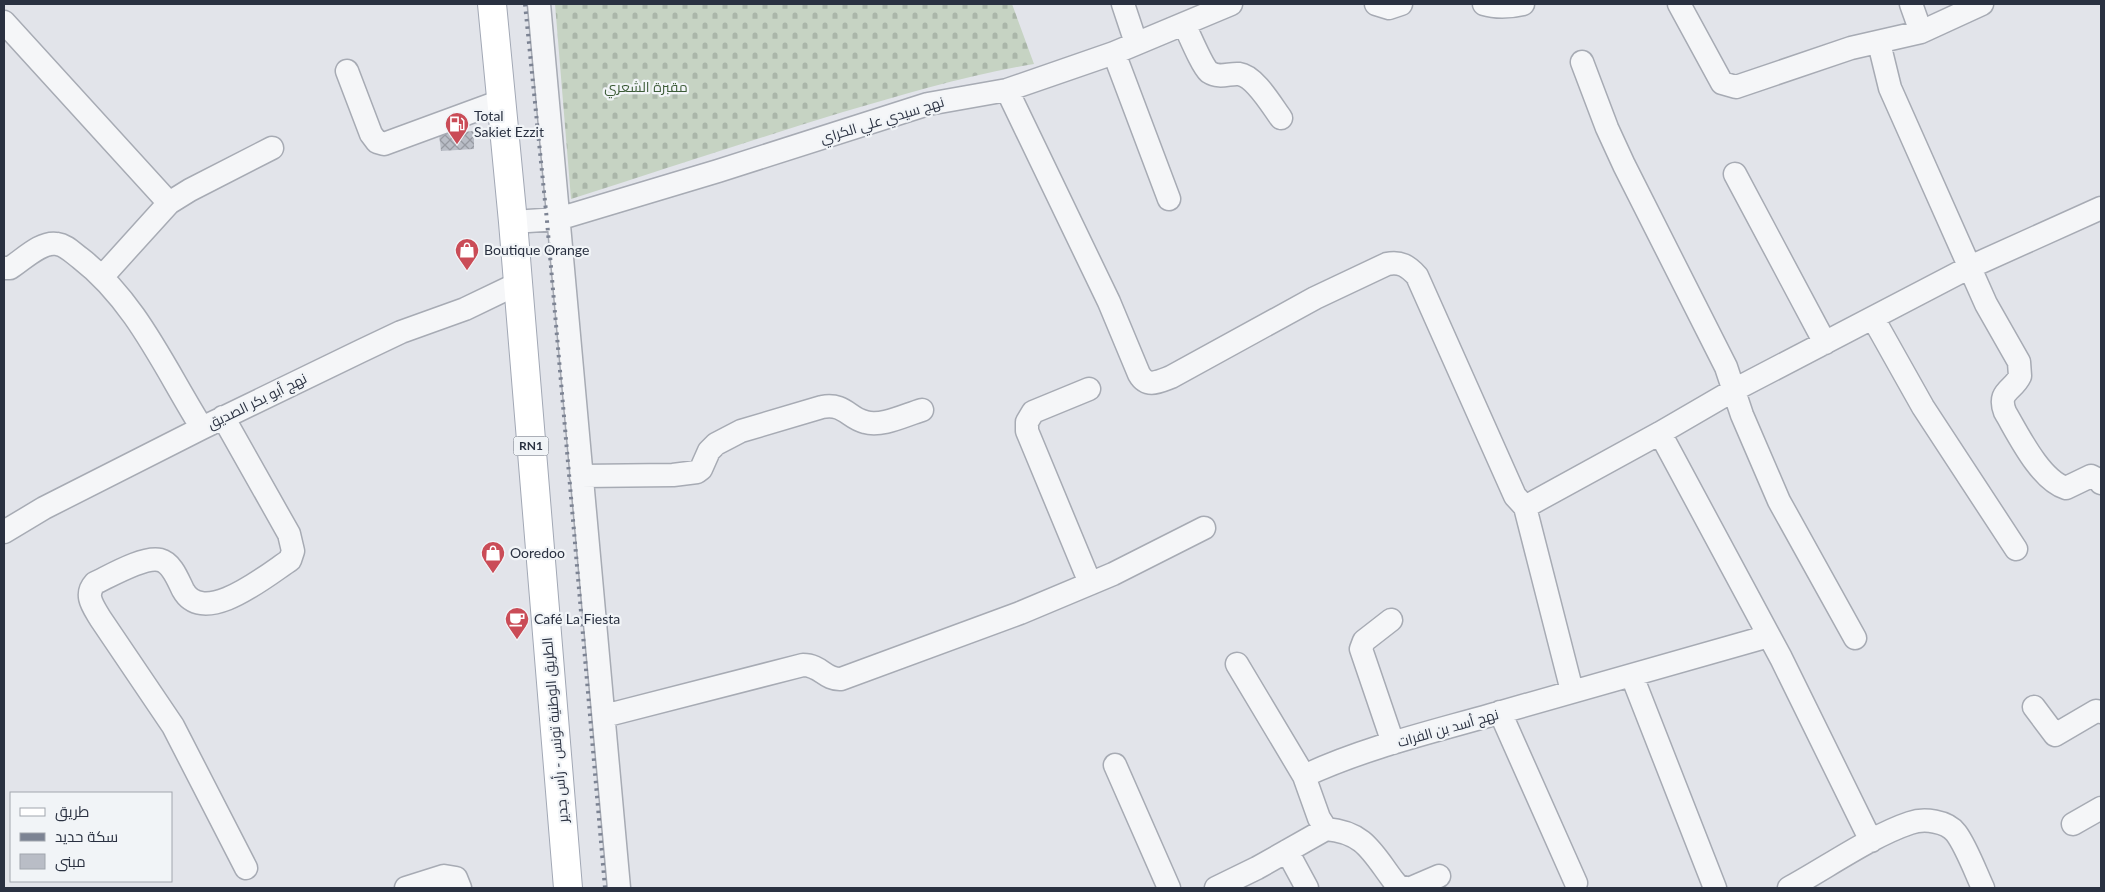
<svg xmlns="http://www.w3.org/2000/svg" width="2105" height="892" font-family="Lato,Cairo,sans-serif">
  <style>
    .cemetery { fill: url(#cemetery-stones) }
    .building { fill: url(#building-cross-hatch) }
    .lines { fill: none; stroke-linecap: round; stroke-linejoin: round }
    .minor-casing { stroke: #a7abb4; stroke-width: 25 }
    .major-casing { stroke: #a2a8b5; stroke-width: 30 }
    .minor { stroke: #f5f6f8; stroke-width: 22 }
    .major { stroke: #fff; stroke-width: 28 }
    .rail { stroke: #7c8393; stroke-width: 4; stroke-dasharray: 2.5 5; stroke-linecap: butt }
    .labels { text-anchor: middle; stroke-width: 4.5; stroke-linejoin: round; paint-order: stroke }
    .shield { fill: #f1f4f7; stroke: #666c78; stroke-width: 1 }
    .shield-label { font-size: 12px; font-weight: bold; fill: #2a3141 }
    .park-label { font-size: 14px; fill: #3d5c38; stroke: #f1f4f7 }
    .poi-label { font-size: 14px; fill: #2a3141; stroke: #f1f4f7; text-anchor: start }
    .street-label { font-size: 14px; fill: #2a3141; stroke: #f1f4f7 }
  </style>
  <defs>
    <pattern id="cemetery-stones" width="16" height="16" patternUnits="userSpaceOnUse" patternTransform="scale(1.25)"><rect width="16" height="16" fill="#c6d3c3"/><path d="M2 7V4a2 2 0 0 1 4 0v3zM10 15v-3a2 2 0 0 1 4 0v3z" fill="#aab6a9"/></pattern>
    <pattern id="building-cross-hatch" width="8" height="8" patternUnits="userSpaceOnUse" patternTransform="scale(1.25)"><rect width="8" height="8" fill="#b9bdc6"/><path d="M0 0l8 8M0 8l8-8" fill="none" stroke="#979aa2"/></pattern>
  </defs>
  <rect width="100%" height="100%" fill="#e2e4ea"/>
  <path class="cemetery" d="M555,4H1012L1034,64C968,75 906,94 843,112C752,140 662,170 571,199Z"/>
  <path class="building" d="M474,131V149L441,151L439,134Z"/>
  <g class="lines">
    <g class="minor-casing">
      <path id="minor" d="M539,4L619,888
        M1123,4L1136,43
        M1376,4L1389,8L1401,4
        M1484,4C1497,8 1510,7 1523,4
        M1679,4L1722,83L1736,87L1851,48L1921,32L1982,4
        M1911,4L1921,32
        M4,22L169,203
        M1184,24C1189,34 1202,66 1209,72C1220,79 1229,73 1239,74C1255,76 1272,106 1281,118
        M1879,43L1890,88L1986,304L2019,362L2020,376C2013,391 1997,391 2005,412C2018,434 2040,480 2066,488L2091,476L2099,480L2101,483
        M1114,53L1169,199
        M1582,62L1607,128L1624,165L1726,367L1742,415L1779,501L1855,638
        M347,71L371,134L377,142L384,144L501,101
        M1007,90L1109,302L1139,374C1147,388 1158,382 1171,377L1315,298L1387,264C1400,261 1408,266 1417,276L1515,496L1525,507L1572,691
        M1735,174L1825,343
        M513,222L558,219L718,171L928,104L1007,90L1114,53L1231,4
        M4,268H10C23,260 41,241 57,244C66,245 73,253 80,258C136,301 165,369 202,428
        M102,277L169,203L190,190L272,148
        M1873,318L1923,407L2016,549
        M1089,389L1033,412L1027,422V431L1090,583
        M223,417L289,534L293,551L290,560C267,575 204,628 183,590C178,580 172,563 160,560C144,556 110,576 95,583C84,595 93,606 100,618L173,726L246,868
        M1660,433L1781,658L1871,841
        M581,476L673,475L697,472L701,469L709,451L716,444L741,431L822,407C845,403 848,418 865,422C882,427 905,415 922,410
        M1525,507L1660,433L1734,390L1970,267L2101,208
        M4,532L44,508L202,428L361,351L401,332L465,309L517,284
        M1391,620L1364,641L1361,649L1393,743
        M1237,664L1304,776
        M1632,676L1715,888
        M2034,707L2055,735L2096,711L2101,712
        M1500,712L1576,883
        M604,716L803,665C821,665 825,680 841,679L1020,613L1113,574L1204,528
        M1115,765L1169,888
        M2073,824L2101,808
        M1326,829C1364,832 1372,852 1393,880L1398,886L1406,888
        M1287,851L1307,888
        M406,888L444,876L456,878L460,888
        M1216,888L1257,868L1326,829L1319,818L1304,776C1364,748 1428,733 1491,715C1584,689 1677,663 1769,636
        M1411,888L1439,876
        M1789,888C1826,868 1871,836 1910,823C1924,818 1947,821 1956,833C1966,846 1976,873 1983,888"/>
    </g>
    <g class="major-casing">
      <path id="major" d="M492,4L513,222L568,888"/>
    </g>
    <use href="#minor" class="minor"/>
    <use href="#major" class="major"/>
    <path class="rail" d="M525,4L547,221L605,888"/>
  </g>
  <defs>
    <g id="fuel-pin" transform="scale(1.25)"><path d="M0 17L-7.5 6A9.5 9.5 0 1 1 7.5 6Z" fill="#ca4c57" stroke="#f1f4f7"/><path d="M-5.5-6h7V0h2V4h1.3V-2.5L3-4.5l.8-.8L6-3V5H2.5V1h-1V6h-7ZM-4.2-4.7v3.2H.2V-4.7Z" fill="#fff"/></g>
    <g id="shop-pin" transform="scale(1.25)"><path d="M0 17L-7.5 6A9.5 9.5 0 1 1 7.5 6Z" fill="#ca4c57" stroke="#f1f4f7"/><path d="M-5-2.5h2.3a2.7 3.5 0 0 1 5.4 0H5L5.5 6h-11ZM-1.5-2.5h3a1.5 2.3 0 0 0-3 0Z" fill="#fff"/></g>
    <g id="cafe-pin" transform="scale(1.25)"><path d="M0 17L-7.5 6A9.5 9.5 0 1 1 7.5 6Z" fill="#ca4c57" stroke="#f1f4f7"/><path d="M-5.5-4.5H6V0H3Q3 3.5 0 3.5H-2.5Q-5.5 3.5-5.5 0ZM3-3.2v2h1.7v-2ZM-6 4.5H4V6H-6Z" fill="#fff"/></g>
  </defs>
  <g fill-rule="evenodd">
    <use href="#fuel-pin" x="457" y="124"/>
    <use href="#shop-pin" x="467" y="250"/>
    <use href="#shop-pin" x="493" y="553"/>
    <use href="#cafe-pin" x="517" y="619"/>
  </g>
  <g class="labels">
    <rect class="shield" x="513.5" y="436.5" width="35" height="19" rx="4"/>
    <g class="shield-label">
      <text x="531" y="450">RN1</text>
    </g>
    <g class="park-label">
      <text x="646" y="92">مقبرة الشعري</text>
    </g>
    <g class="poi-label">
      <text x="474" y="121">Total<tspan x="474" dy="16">Sakiet Ezzit</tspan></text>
      <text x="484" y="255">Boutique Orange</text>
      <text x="510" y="558">Ooredoo</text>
      <text x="534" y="624">Café La Fiesta</text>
    </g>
    <g class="street-label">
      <text transform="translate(882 120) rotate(-17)" y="5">نهج سيدي علي الكراي</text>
      <text transform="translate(257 401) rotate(-26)" y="5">نهج أبو بكر الصديق</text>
      <text transform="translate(1448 728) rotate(-16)" y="5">نهج أسد بن الفرات</text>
      <text transform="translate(555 730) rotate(-95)" y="5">الطريق الوطنية تونس - رأس جدير</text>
    </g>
  </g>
  <rect width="2105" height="892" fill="none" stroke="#2a3141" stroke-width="10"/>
  <rect x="10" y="792" width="162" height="90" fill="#f1f4f7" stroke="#a1a6ae"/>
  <rect x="20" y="808" width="25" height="8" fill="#ffffff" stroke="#a1a6ae"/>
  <text x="55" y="817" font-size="15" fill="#2a3141">طريق</text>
  <rect x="20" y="833" width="25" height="8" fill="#7c8393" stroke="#a1a6ae"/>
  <text x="55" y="842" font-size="15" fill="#2a3141">سكة حديد</text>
  <rect x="20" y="854" width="25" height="15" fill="#b9bdc6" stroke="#a1a6ae"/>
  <text x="55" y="867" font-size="15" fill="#2a3141">مبنى</text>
</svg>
